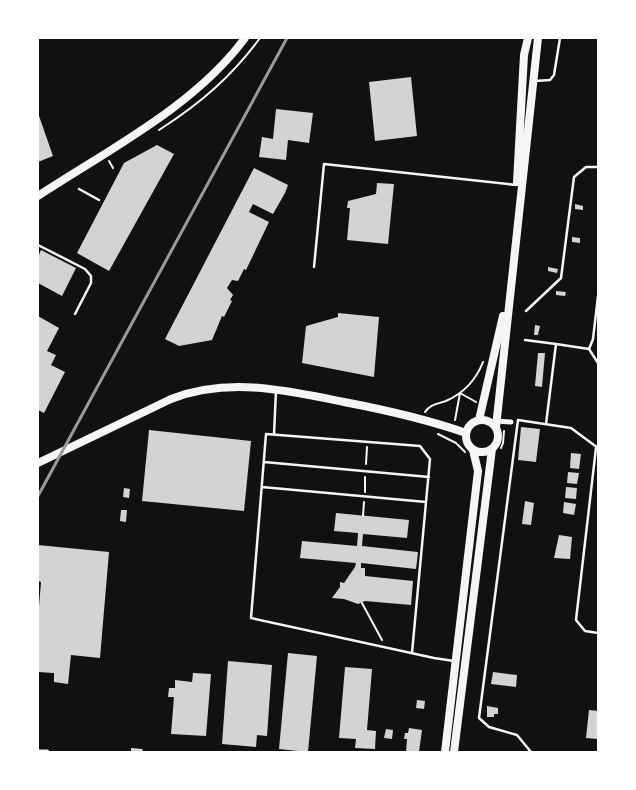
<svg xmlns="http://www.w3.org/2000/svg" width="636" height="790" font-family="'Zilla Slab',serif">
  <style>
    .building { fill: #d3d3d3 }
    .lines { fill: none; stroke-linecap: round; stroke-linejoin: round }
    .path { stroke: #f5f5f5; stroke-width: 2 }
    .service { stroke: #f5f5f5; stroke-width: 2.5 }
    .minor { stroke: #f5f5f5; stroke-width: 5 }
    .secondary { stroke: #f5f5f5; stroke-width: 8 }
    .rail { stroke: #9a9a9a; stroke-width: 3 }
  </style>
  <rect width="100%" height="100%" fill="#111"/>
  <path class="building" d="M411,77L417,136L375,141L369,82Z
    M276,109L313,113L309,143L288,140L286,160L259,157L262,137L273,139Z
    M38,113L53,156L38,162Z
    M157,145L174,154L109,271L77,253L124,163Z
    M254,168L288,185L285,193L273,214L253,204L249,212L269,222L246,270L244,269L238,281L232,280L227,288L233,295L230,300L232,301L224,317L222,316L212,340L179,346L165,339Z
    M377,183L394,184L388,244L347,240L350,208H347L348,201L376,194Z
    M575,204L583,206V210L575,209Z
    M572,237L580,238V243L572,242Z
    M41,250L76,268L62,296L38,283V257Z
    M548,267L558,269L557,273L548,271Z
    M556,291L566,292L565,296L556,295Z
    M338,313L379,317L374,377L302,363L306,326L338,317Z
    M38,316L59,328L47,351L56,355L51,365L65,372L44,413L38,410Z
    M535,325L540,326L538,335H534Z
    M538,353H545L542,387L535,386Z
    M521,427L540,429L536,462L518,460Z
    M149,430L251,441L244,511L142,501Z
    M571,453L581,454L579,469L570,468Z
    M568,472L579,473L577,484L567,483Z
    M566,487L577,488L576,499L565,498Z
    M124,488L130,489L129,498L123,497Z
    M525,501L534,503L531,525L522,524Z
    M564,502L576,504L574,515L563,513Z
    M121,510H127L126,522L120,521Z
    M336,513L409,520L407,538L363,534L362,546L418,552L416,569L361,563V568H365V576L413,581L411,605L365,601L358,604L344,599L332,598L340,587V582L344,583L355,567L356,563L300,558L302,541L357,546L358,533L334,531Z
    M559,535L572,537L570,559L554,558Z
    M38,545L109,552L100,658L71,655L68,684L54,682V673L38,672V618L41,582L38,581Z
    M288,653L317,656L308,752L279,749Z
    M228,661L272,665L267,736L257,735L256,747L222,744Z
    M345,667L372,669L367,730L376,731L375,749L355,748L356,739L339,738Z
    M493,672L517,675L516,687L491,684Z
    M193,673L211,674L206,736L171,734L174,697H168L169,688H175V680L192,682Z
    M417,700L425,701L424,709L416,708Z
    M487,706L498,708V714H494V717H487Z
    M589,710L598,711V739L586,738Z
    M409,728L422,730L419,752H406L407,739H404L405,733H408Z
    M386,729L393,730L392,739L384,738Z
    M131,748L143,749L142,752H131Z"/>
  <g class="lines">
    <path class="path" d="M159,130C201,103 231,77 260,38
      M109,161L113,168
      M425,412C430,404 438,404 446,401C464,393 476,380 483,362
      M455,420L460,393L476,402
      M438,434L456,443L465,452
      M501,448L503,443L504,431
      M366,464L367,447
      M365,492V477
      M363,516L364,502
      M362,603L382,640"/>
    <path class="service" d="M535,81L550,80L554,75L560,38
      M79,189L99,200
      M38,245L85,269L91,276V283L75,314
      M314,267L324,164L516,185
      M526,311L561,278L574,177L586,167H598
      M525,340L556,344
      M589,349L593,339L598,296
      M546,424L556,344L589,349L598,363
      M274,434L276,391
      M596,448L576,620L585,631L598,633
      M264,462L429,477
      M262,487L426,502
      M412,653L430,459L420,446L266,434L251,618L434,658L454,661
      M531,752L517,735L489,727L479,718L518,420L571,428L598,448"/>
    <path class="minor" d="M496,421L511,422
      M38,752H47"/>
    <path class="secondary" d="M517,182L524,55L528,38
      M38,196C108,150 195,106 245,38
      M466 436a16 16 0 1 1 32 0a16 16 0 1 1-32 0Z
      M479,420L503,316
      M496,427L538,38
      M38,463L171,399C228,377 285,390 344,402C386,410 426,419 466,433
      M445,752L478,471L473,450
      M454,752L492,449"/>
    <path class="rail" d="M38,496L287,38"/>
  </g>
  <rect width="636" height="790" fill="none" stroke="#ffffff" stroke-width="78"/>
</svg>
